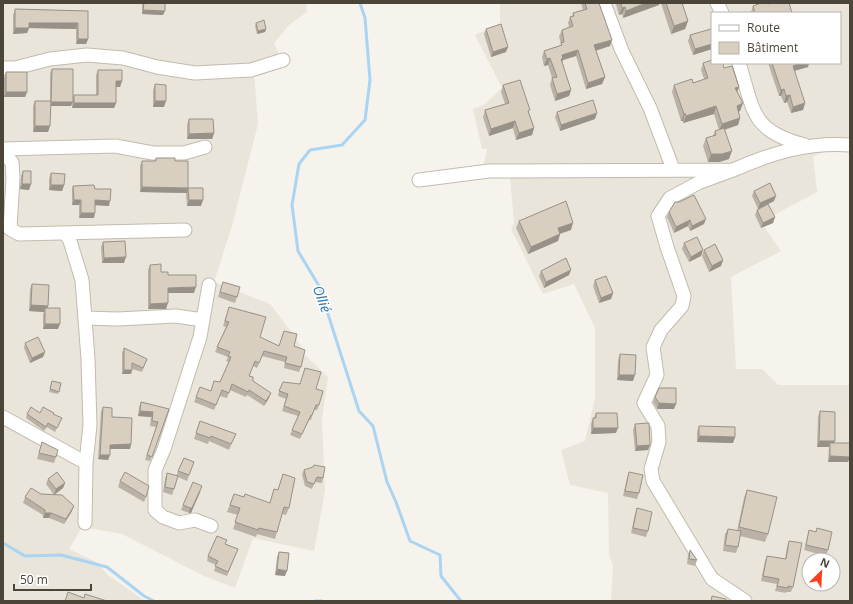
<svg xmlns="http://www.w3.org/2000/svg" width="853" height="604" font-family="'Open Sans',sans-serif">
  <style>
    .residential { fill: #eae5da; fill-rule: evenodd }
    .lines { fill: none; stroke-linecap: round; stroke-linejoin: round }
    .stream { stroke: #a9d4f2; stroke-width: 3 }
    .minor-casing { stroke: #c2bbae; stroke-width: 15 }
    .minor { stroke: #fff; stroke-width: 13 }
    .wall { fill: #bab2a6 }
    .shaded-wall { fill: #979187 }
    .building { fill: #d8cfc1; stroke: #979187 }
    .labels { text-anchor: middle; stroke-width: 3; stroke-linejoin: round; paint-order: stroke }
    .water-label { font-size: 14px; font-style: italic; fill: #2e7ab2; stroke: #fff }
  </style>
  <rect width="100%" height="100%" fill="#f6f3ec"/>
  <path class="residential" d="M3,3H306L307,12L289,25L274,43L284,67L254,71L258,124L232,226L214,282L270,304L297,339L305,355L328,377L322,420L325,491L314,551L253,538L235,588L204,576L122,534L82,527L69,549L96,562L108,575L145,601H3Z
    M500,3H850V140L813,157L817,192L761,222L781,251L731,277L736,369H762L778,385H850V601H611L613,566L609,555L608,493L570,485L561,450L585,441L595,398V328L574,284L543,294L511,229L514,223L510,177L481,179L487,149H482L473,109L485,104L502,88L475,35L500,24ZM712,13H840V63H712ZM809,560H833V584H809Z"/>
  <g class="lines">
    <path class="stream" d="M360,3L365,18L370,80L365,120L342,145L310,150L299,164L292,205L298,251L319,286L359,411L373,426L387,482L396,502L410,541L440,555L441,576L461,601
      M3,543L25,556L61,555L107,567L144,596L154,601
      M315,601H322"/>
    <g class="minor-casing">
      <path id="minor" d="M604,3L622,51L650,108L673,169
        M717,3L722,13
        M739,63C754,110 750,131 805,145
        M3,68H15L50,59L87,55L123,58L157,67L195,73L251,70L283,60
        M3,149L115,146L153,153H184L205,147
        M3,153L12,162L13,178L10,229L19,234L185,230
        M733,170L698,183L670,198L658,216L667,247L684,296L682,306L661,330L653,347L657,375L644,403L658,426L659,442L651,469L653,481L712,579L745,601
        M419,180L489,171L733,170C772,153 807,142 850,145
        M66,234L70,241L82,280L88,359L90,425L86,463L85,523
        M209,285L200,337L164,449L155,470V510L163,517L179,523L195,520L211,526
        M85,318L118,319L176,316L203,320
        M3,417L86,463"/>
    </g>
    <use href="#minor" class="minor"/>
  </g>
  <path class="wall" d="M142,3H165L163,15L142,14Z
    M581,3H599L610,46L596,50L605,77L602,84L586,89L576,56L563,60L562,62L571,90L569,96L555,101L550,85L552,78L548,65L544,66L542,57L544,51L561,45L559,36L562,30L569,27L568,23L570,17L572,16L573,13L583,10Z
    M617,3H659V5L623,18L622,14L619,15L616,5Z
    M661,3H682L688,21L685,29L671,34Z
    M768,4L792,13H751V12L753,6Z
    M15,9L88,11V39L86,44H76V29L29,28L27,33L13,34V15Z
    M256,23L266,29L265,32L257,34L255,26Z
    M486,29L506,52L491,57L484,34Z
    M712,32V49L693,55L688,41L690,35Z
    M703,63L724,68L739,87L737,92L743,103L740,111L738,112L740,118L738,125L725,130L729,159L719,162H708L703,146L706,138L713,136L715,131L719,130L714,114L683,123V121H681L672,92L674,85L693,83L704,79L701,70Z
    M768,63H809L808,67L794,71L805,103L803,110L791,113L787,102L784,103L781,96H779Z
    M52,69L73,98L74,95H96V75L98,70L122,81L120,87H116V103L114,108H72V103L71,106H51L48,132H33V106L35,101H50V73Z
    M6,72L27,92L25,97H4V78Z
    M155,84L164,107H153V90Z
    M503,85L529,112L534,128L532,135L516,140L513,128L489,136L483,117L485,110L505,104L501,92Z
    M557,112L595,119L560,131L555,117Z
    M189,119L214,133L212,139H187V125Z
    M156,158L175,161L188,188L187,193L140,192V166L142,161H155Z
    M23,171L29,190L20,189L21,176Z
    M51,173L64,185L62,191L49,190V179Z
    M73,186L95,189L109,206L95,205L94,218H79V205H72V190Z
    M188,188L201,206H187L186,194Z
    M754,191L774,201L758,209L752,196Z
    M757,210L775,217L773,223L761,228L755,215Z
    M669,212L704,224L690,231L688,226L674,233L667,217Z
    M519,221L571,230L560,234L558,241L528,254L516,228Z
    M103,242L124,263H102L101,247Z
    M684,243L703,250L701,256L689,262L682,249Z
    M704,250L723,260L721,266L709,272L702,256Z
    M150,265L161,272L168,275L194,293H168L166,309H148V270Z
    M541,271L569,275L544,288L539,276Z
    M595,280L613,293L611,299L599,303L593,286Z
    M223,282L237,297L235,303L218,297Z
    M32,284L48,306L47,308L58,329H43V314L44,312L29,311L30,289Z
    M229,307L260,337L279,346H294L301,367L299,372L284,368L285,362L262,356L257,368L253,366L249,376L253,381L269,398L264,406L247,395L246,397L230,390L227,398L220,396L214,410L194,402L200,387L210,391L220,382L229,362L226,361L228,357L215,352L226,327L223,326Z
    M25,343L45,352L43,357L30,363L24,348Z
    M124,348L147,359L142,372L132,369L131,374H122V353Z
    M620,354L633,381L617,380L618,360Z
    M305,368L316,389L319,405L317,410H314L311,420H309L300,439L290,435L298,416L282,411L286,399L278,396L279,391L300,384Z
    M52,381L61,383L58,394L49,392Z
    M655,397L674,409H657L653,402Z
    M141,402L169,409L150,461L145,460L156,427L150,426L151,417L138,416L139,407Z
    M103,407L131,444L130,449H110V455L108,460L98,459L101,411Z
    M820,411L834,443L848,462H828L829,447H817L818,417Z
    M40,413L53,414L60,422L55,432L47,427L44,431L26,418L27,414Z
    M596,413L616,433L591,434V424L593,418H594Z
    M200,421L236,434L229,450L209,441L208,444L194,439Z
    M635,424L650,445L648,450L635,451L633,430Z
    M699,426L735,437L733,443L697,442V432Z
    M42,442L56,457L54,463L37,459Z
    M184,458L194,462L187,481L178,477L172,495L163,492L165,479L167,473L176,476Z
    M314,465L323,478L322,483L315,482L312,489L305,486L302,474L304,470L313,468Z
    M629,472L639,493L637,499L623,496L627,478Z
    M283,474L289,508L286,515L282,514L275,539L257,534L256,537L233,529L238,515L227,512L234,494L244,497L270,503L274,489L278,490Z
    M48,479L65,483L63,488L54,495L72,511L64,524L49,518H43V515L23,503L25,497L41,494L54,495L46,484Z
    M120,481L146,497L144,502L118,487Z
    M747,490L768,534L765,542L740,536L738,547L736,553L723,551L725,534L728,529L737,531L744,498Z
    M201,491L191,513H189L181,510L183,505Z
    M637,508L648,531L646,537L631,533L635,514Z
    M817,528L828,550L826,556L804,550L809,530L816,532Z
    M789,541L793,587L791,592H786V593L775,591L777,584L761,581L765,561L767,556L785,559L787,547Z
    M225,544L238,549L227,576L214,571L216,565L207,561L208,556Z
    M690,550L697,560L695,566L687,564L688,555Z
    M279,552L285,576L275,575L277,557Z"/>
  <path class="shaded-wall" d="M646,3H659V5L623,18L626,11Z
    M625,7L622,14L619,15L622,8Z
    M143,10L165,11L163,15L142,14Z
    M688,21L685,29L671,34L674,26Z
    M29,23H78L76,29L29,28L27,33L13,34L15,28Z
    M266,29L265,32L257,34L258,31Z
    M78,39H88L86,44H76Z
    M612,40L610,46L592,52L594,45Z
    M712,44V49L693,55L695,49Z
    M508,47L506,52L491,57L493,52Z
    M578,50L576,56L563,60L561,65L559,66L562,55Z
    M550,58L548,65L544,66L547,59Z
    M801,63H809L808,67L790,72L793,66Z
    M605,77L602,84L586,89L588,83Z
    M116,81H122L120,87H114Z
    M739,87L736,95L735,88Z
    M784,89L781,96H779L781,90Z
    M571,90L569,96L555,101L557,94Z
    M6,92H27L25,97H4Z
    M790,95L787,102L784,103L786,96Z
    M155,101H166L164,107H153Z
    M51,102H73L71,106H50Z
    M74,103H116L114,108H72Z
    M743,103L740,111L734,114L737,106Z
    M805,103L803,110L791,113L793,107Z
    M716,106L714,114L683,123L686,116Z
    M597,113L595,119L560,131L561,125Z
    M685,113L683,121H681L684,114Z
    M740,118L738,125L719,131L722,124Z
    M515,121L513,128L489,136L491,129Z
    M35,126H50L48,132H33Z
    M534,128L532,135L516,140L519,133Z
    M214,133L212,139H187L189,134Z
    M732,151L729,159L719,162H708L711,154Z
    M22,184H31L29,190L20,189Z
    M51,185H64L62,191L49,190Z
    M142,187L188,188L187,193L140,192Z
    M776,196L774,201L758,209L760,203Z
    M74,200H81L79,205H72Z
    M95,200L110,201L109,206L93,205Z
    M189,200H203L201,206H187Z
    M81,213H95L94,218H79Z
    M775,217L773,223L761,228L763,223Z
    M706,219L704,224L690,231L692,226Z
    M690,220L688,226L674,233L676,227Z
    M573,223L571,230L555,235L558,228Z
    M560,234L558,241L528,254L531,247Z
    M703,250L701,256L689,262L691,257Z
    M126,257L124,263H102L104,258Z
    M723,260L721,266L709,272L712,266Z
    M571,270L569,275L544,288L546,282Z
    M196,287L194,293H166L168,288Z
    M613,293L611,299L599,303L601,298Z
    M168,303L166,309H148L150,304Z
    M31,305L48,306L46,312L45,308L44,312L29,311Z
    M45,324H60L58,329H43Z
    M45,352L43,357L30,363L32,358Z
    M124,370H132L131,374H122Z
    M619,375H635L633,381L617,380Z
    M271,393L269,398L264,406L266,401Z
    M659,403L676,404L674,409H657Z
    M140,411L153,412L151,417L138,416Z
    M593,428H618L616,433L591,434Z
    M699,436L735,437L733,443L697,442Z
    M819,441H835L833,447L830,443L829,447H817Z
    M131,444L130,449H108L110,445Z
    M650,445L648,450L635,451L637,446Z
    M100,455H110L108,460L98,459Z
    M830,456L850,457V458L848,462H828Z
    M65,483L63,488L54,495L56,489Z
    M202,486L191,513H189L190,508Z
    M74,506L72,511L64,524L66,519Z
    M45,513H51L49,518H43Z
    M277,569L287,571L285,576L275,575Z"/>
  <path class="building" d="M144,3H165V11L143,10Z
    M585,3H599L612,40L594,45L605,77L588,83L578,50L562,55L563,59H561L571,90L557,94L552,78L557,77L550,58L547,59L544,51L562,45L561,43L564,42L562,30L573,26L570,17L574,16L573,13L587,9Z
    M621,3H646L626,11L625,7L622,8Z
    M666,3H682L688,21L674,26Z
    M761,3H767L768,4L771,3H789L792,13H755L753,6Z
    M15,9L88,11V39H78V23H29V28H15Z
    M264,20L266,29L258,31L256,23Z
    M501,24L508,47L493,52L486,29Z
    M711,29L712,32V44L695,49L690,35Z
    M712,60V63H723L724,68L732,66L739,87L735,88L743,103L737,106L740,118L722,124L716,106L686,116L685,113L684,114L674,85L692,79L693,83L708,78L703,63Z
    M772,63H801L793,66L805,103L793,107L790,95L786,96L784,89L781,90Z
    M52,69H73V102H51Z
    M98,70H122V81H116V103H74V95H98Z
    M6,72H27V92H6Z
    M520,80L530,110L528,111L534,128L519,133L515,121L491,129L485,110L509,103L503,85Z
    M155,84L166,85V101H155Z
    M593,100L597,113L561,125L557,112Z
    M35,101H51L50,126H35Z
    M189,119H213L214,133L189,134Z
    M724,128L732,151L722,154H711L706,138L716,135L715,131Z
    M156,158H175V161H188V188L142,187V161H156Z
    M23,171H31V184H22Z
    M51,173L65,174L64,185H51Z
    M770,183L776,196L760,203L754,191Z
    M94,185L95,189H111L110,201L95,200V213H81V200H74L73,186Z
    M188,188H203V200H189Z
    M694,195L706,219L692,226L690,220L676,227L669,212L675,202H679Z
    M566,201L573,223L558,228L560,234L531,247L519,221Z
    M768,204L775,217L763,223L757,210Z
    M697,237L703,250L691,257L684,243Z
    M125,241L126,257L104,258L103,242Z
    M715,244L723,260L712,266L704,250Z
    M566,258L571,270L546,282L541,271Z
    M161,264V272H168V275H196V287L168,288V303L150,304V265Z
    M606,276L613,293L601,298L595,280Z
    M223,282L240,287L237,297L220,292Z
    M32,284L49,285L48,306L31,305Z
    M229,307L266,317L260,337L279,346L284,331L297,334L294,346L305,350L301,367L285,363L287,357L264,351L259,363L255,361L249,376L253,377V381L271,393L266,401L249,390L248,392L232,384L229,393L222,390L216,405L196,397L200,387L211,391L214,381L220,382L231,357L228,356L230,352L217,347L229,322L225,321Z
    M45,308H60V324H45Z
    M38,337L45,352L32,358L25,343Z
    M124,348L147,359L143,368L132,363V370H124Z
    M620,354L636,355L635,375H619Z
    M305,368L321,372L316,389L323,391L319,405H316L312,415H311L302,434L292,430L300,412L284,406L288,394L279,391L283,382L300,384Z
    M52,381L61,383L59,392L50,389Z
    M659,388H676V404L659,403L655,397Z
    M141,402L169,409L152,457L147,455L158,422L152,421L153,412L140,411Z
    M31,407L40,413L43,407L54,413L53,414L62,418L57,428L48,423L46,427L27,414Z
    M103,407L112,408V417L132,418L131,444L110,445V455H100Z
    M820,411L835,412V441H819Z
    M596,413H617L618,428H593V418H596Z
    M200,421L236,434L231,444L211,436L210,438L196,433Z
    M649,423L650,445L637,446L635,424Z
    M699,426L735,427V437L699,436Z
    M42,442L58,450L56,457L39,453Z
    M830,443H850V457L830,456Z
    M184,458L194,462L189,475L178,471Z
    M314,465L325,467L323,478L317,477L314,484L307,482L304,470L313,467Z
    M57,472L65,483L56,489L48,479Z
    M125,472L149,486L146,497L120,481Z
    M629,472L643,475L639,493L625,491Z
    M167,473L178,476L174,489L165,487Z
    M283,474L295,478L289,508L284,507L277,532L259,528L258,530L235,522L240,508L230,505L234,494L244,497L245,494L270,503L274,489L278,490Z
    M193,482L202,486L192,508H190L183,505Z
    M31,488L41,494L62,495L74,506L66,519L51,513H45V510L25,497Z
    M747,490L777,497L768,534L739,527Z
    M637,508L652,512L648,531L633,528Z
    M817,528L832,532L828,550L806,545L809,530L816,532Z
    M728,529L741,531L738,547L725,545Z
    M217,536L227,540L225,544L238,549L228,572L215,566L218,561L208,556Z
    M789,541L802,543L793,587L788,586V588L777,586L779,579L763,576L767,556L786,559Z
    M690,550L697,560L689,559Z
    M279,552L289,553L287,571L277,569Z
    M68,592L84,598L85,594L107,601H65Z
    M712,596L726,599V601H711Z"/>
  <g class="labels">
    <g class="water-label">
      <text transform="translate(322 299) rotate(70)" y="5">Ollié</text>
    </g>
  </g>
  <rect width="853" height="604" fill="none" stroke="#4b4439" stroke-width="8"/>
  <rect x="711" y="12" width="130" height="52" fill="#ffffff" stroke="#b7b4b0"/>
  <rect x="719" y="25" width="20" height="6" fill="#ffffff" stroke="#b7b4b0"/>
  <text x="747" y="32" font-size="12" fill="#4b4439">Route</text>
  <rect x="719" y="42" width="20" height="12" fill="#d8cfc1" stroke="#b7b4b0"/>
  <text x="747" y="52" font-size="12" fill="#4b4439">Bâtiment</text>
  <g transform="translate(821 572) rotate(24)"><circle r="19" fill="#ffffff" stroke="#b7b4b0"/>
  <path d="M0-3L7 15L0 10L-7 15Z" fill="#fc3f1d"/>
  <text y="-6" font-size="11" font-weight="bold" text-anchor="middle" fill="#4b4439">N</text>
  </g>
  <path d="M14 584v6h77v-6" fill="none" stroke="#4b4439" stroke-width="2"/>
  <text x="20" y="584" font-size="12" fill="#4b4439" stroke="#ffffff" stroke-width="3" paint-order="stroke">50 m</text>
</svg>
